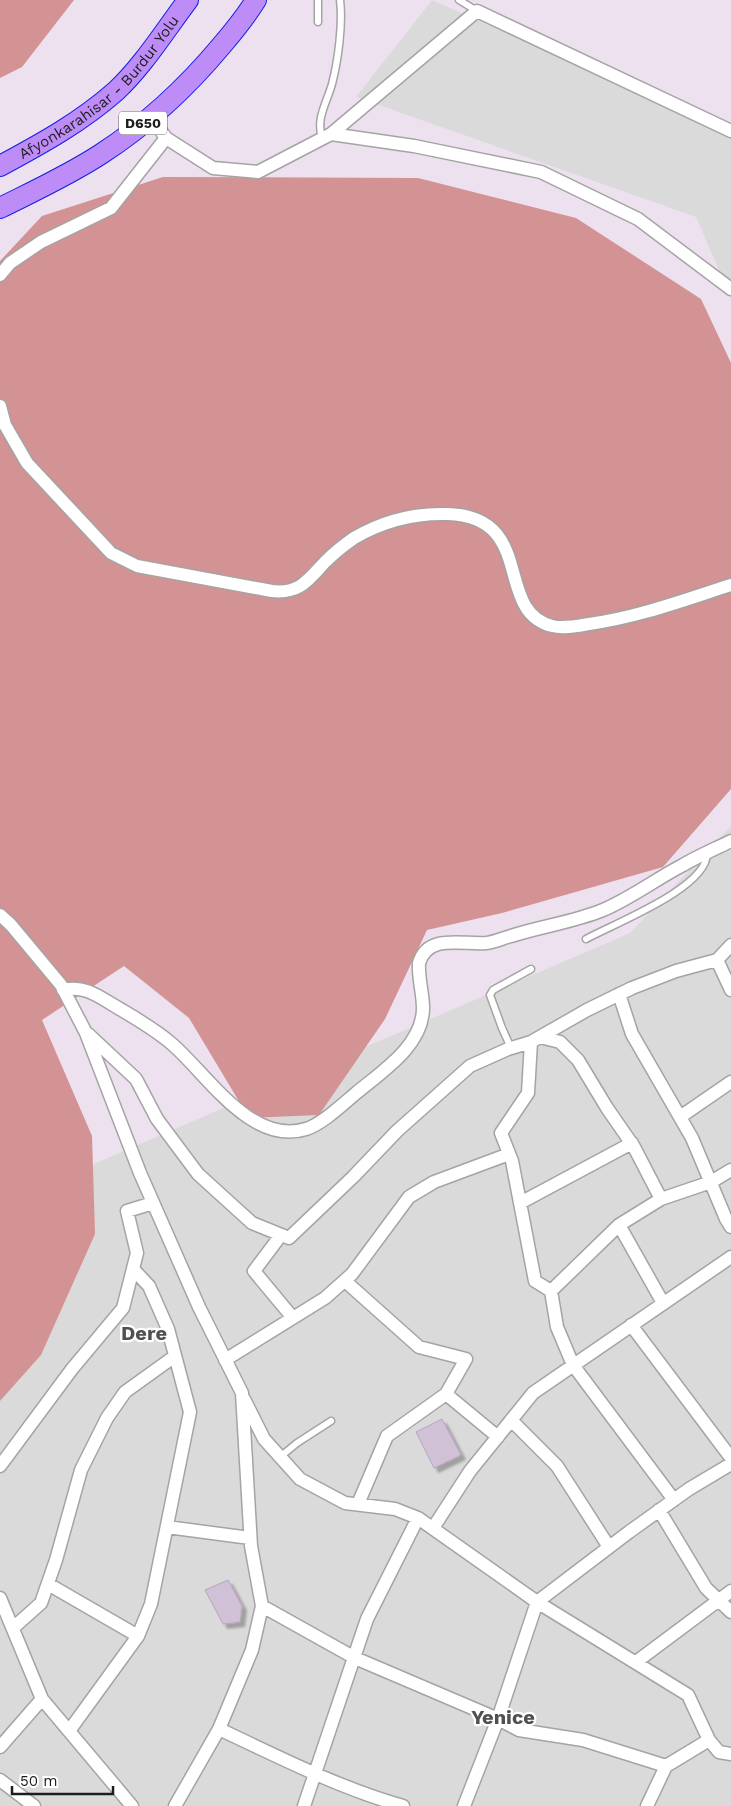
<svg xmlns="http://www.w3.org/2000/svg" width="731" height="1806" font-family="'Work Sans',sans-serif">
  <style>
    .residential { fill: #dadadb }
    .forest { fill: #d39293 }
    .building { fill: #d0c1d6; stroke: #b9a3c2; filter: url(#shadow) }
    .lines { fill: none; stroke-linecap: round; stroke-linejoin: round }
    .service-casing { stroke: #a4a4a4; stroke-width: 9 }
    .minor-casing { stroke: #a4a4a4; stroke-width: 15 }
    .trunk-casing { stroke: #1320e8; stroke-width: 22 }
    .service { stroke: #fff; stroke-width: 6 }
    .minor { stroke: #fff; stroke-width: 12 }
    .trunk { stroke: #be8cf6; stroke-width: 20 }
    .labels { text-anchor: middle; stroke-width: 4.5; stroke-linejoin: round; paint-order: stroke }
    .shield { fill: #fff; stroke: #616161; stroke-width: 1 }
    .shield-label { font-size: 14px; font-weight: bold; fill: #1d1d1d }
    .street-label { font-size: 15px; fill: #1d1d1d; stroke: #fff }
    .district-label { font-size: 20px; font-weight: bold; fill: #505050; stroke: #fff }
  </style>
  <defs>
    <filter id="shadow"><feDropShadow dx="4.5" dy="4.5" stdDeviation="1" flood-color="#0004"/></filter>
  </defs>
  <rect width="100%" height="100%" fill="#eee1ef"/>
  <path class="residential" d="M432,0L731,131V299L696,217L356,97Z
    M731,826V1806H0V1301L68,1175L630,933Z"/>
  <path class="forest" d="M0,0H74L22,67L0,78Z
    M163,177L418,178L576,218L701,299L731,363V789L663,867L502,913L427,930L385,1019L319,1115L249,1118L189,1018L124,966L42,1020L92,1136L95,1234L41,1355L0,1401V261L42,216Z"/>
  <path class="building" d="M442,1419L461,1455L434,1468L416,1432Z
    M228,1580L242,1606L240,1622L223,1624L205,1590Z"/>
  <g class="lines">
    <g class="service-casing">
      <path id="service" d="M459,0L477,11
        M318,22V0
        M322,139C316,117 326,105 332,84C338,61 343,24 340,0
        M586,939C613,924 708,888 707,853
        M511,1048L502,1028L490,995L493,990L531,969
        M280,1457L297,1443L331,1421"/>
    </g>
    <g class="minor-casing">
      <path id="minor" d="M151,117L166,138L213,168L258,172L331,134L477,11L731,131
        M331,134L414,146L541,172L638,219L731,289
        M0,275L10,263L41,242L111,208L166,138
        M0,406L5,425L27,463L111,553L137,566L272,591C300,594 308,580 325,562C334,553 344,545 354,538C383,521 415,513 448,514C537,517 493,611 552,626C564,629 577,626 589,624C639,617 684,600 731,585
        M0,915L11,925L61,985L86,1033L140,1173L199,1307L242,1393L251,1546L262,1606L252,1650L219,1729L175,1806
        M717,960L731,990
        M63,990C85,985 98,996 115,1006C135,1018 155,1029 172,1044C207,1074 251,1146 306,1129C322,1124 342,1105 355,1094C381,1072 423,1046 423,1008C423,993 418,978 419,963C428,933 463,945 486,943C495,942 503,938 511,936C542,926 574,922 603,910C631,898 656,879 683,865C698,856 715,849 731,841
        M619,994L632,1034L692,1138L726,1219L731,1227
        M88,1034L136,1079L157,1119L198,1174L252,1223L289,1238L353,1177L397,1131L470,1066L508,1049L531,1042L587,1010L632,988L676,971L717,960L731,945
        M540,1037L560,1042L578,1060L607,1108L634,1147L661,1199
        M531,1042L528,1093L501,1133L512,1161L535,1281L551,1291L557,1327L573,1365L674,1500
        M680,1117L731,1082
        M520,1203L632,1143
        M619,1225L663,1303
        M281,1235L254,1271L293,1318
        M345,1281L419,1347L466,1359L446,1394L387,1436L358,1504
        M551,1291L619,1225L661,1199L711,1182L731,1170
        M631,1325L731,1458
        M225,1360L325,1298L352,1274L409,1197L434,1182L509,1154
        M446,1394L498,1437
        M244,1399L264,1439L300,1479L345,1503L395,1509L418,1518L537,1602L688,1695L709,1740L719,1752L731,1754
        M511,1420L557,1466L609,1547
        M0,1466L72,1369L123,1308L137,1253L127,1211L153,1203
        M659,1510L706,1588L731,1612
        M167,1527L250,1538
        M433,1528L470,1471L533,1393L731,1257
        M48,1584L138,1636
        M0,1598L42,1699L132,1806
        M262,1606L355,1658L498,1719L519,1730L583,1740L666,1766L709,1740
        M13,1628L41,1603L56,1560L81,1470L107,1418L125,1392L175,1356
        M636,1662L731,1591
        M219,1729C279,1757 339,1788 403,1806
        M69,1731L138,1636L151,1604L190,1412L168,1329L149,1286L134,1270
        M0,1747L42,1699
        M0,1780L34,1806
        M304,1806L367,1619L418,1518
        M464,1806L498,1719L537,1602L629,1532L689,1489L731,1464
        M647,1806L666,1766"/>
    </g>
    <g class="trunk-casing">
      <g id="trunk">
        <path id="s1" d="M0,166C41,144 81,122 116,91C143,66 166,29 188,0"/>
        <path d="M0,208C34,191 69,175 101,154C146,125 187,87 222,45C234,31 246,16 256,0"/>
      </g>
    </g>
    <use href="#service" class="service"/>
    <use href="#minor" class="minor"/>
    <use href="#trunk" class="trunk"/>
  </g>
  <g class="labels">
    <rect class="shield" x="119" y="111.5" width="48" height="23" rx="4"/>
    <g class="shield-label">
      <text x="143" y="128">D650</text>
    </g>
    <g class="street-label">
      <text dy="5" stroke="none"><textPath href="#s1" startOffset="128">Afyonkarahisar - Burdur Yolu</textPath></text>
    </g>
    <g class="district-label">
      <text x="144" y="1340">Dere</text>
      <text x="503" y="1724">Yenice</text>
    </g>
  </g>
  <path d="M12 1786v8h101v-8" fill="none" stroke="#1d1d1d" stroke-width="2.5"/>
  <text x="20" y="1786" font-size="15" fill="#1d1d1d" stroke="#ffffff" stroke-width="4" paint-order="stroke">50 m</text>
</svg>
